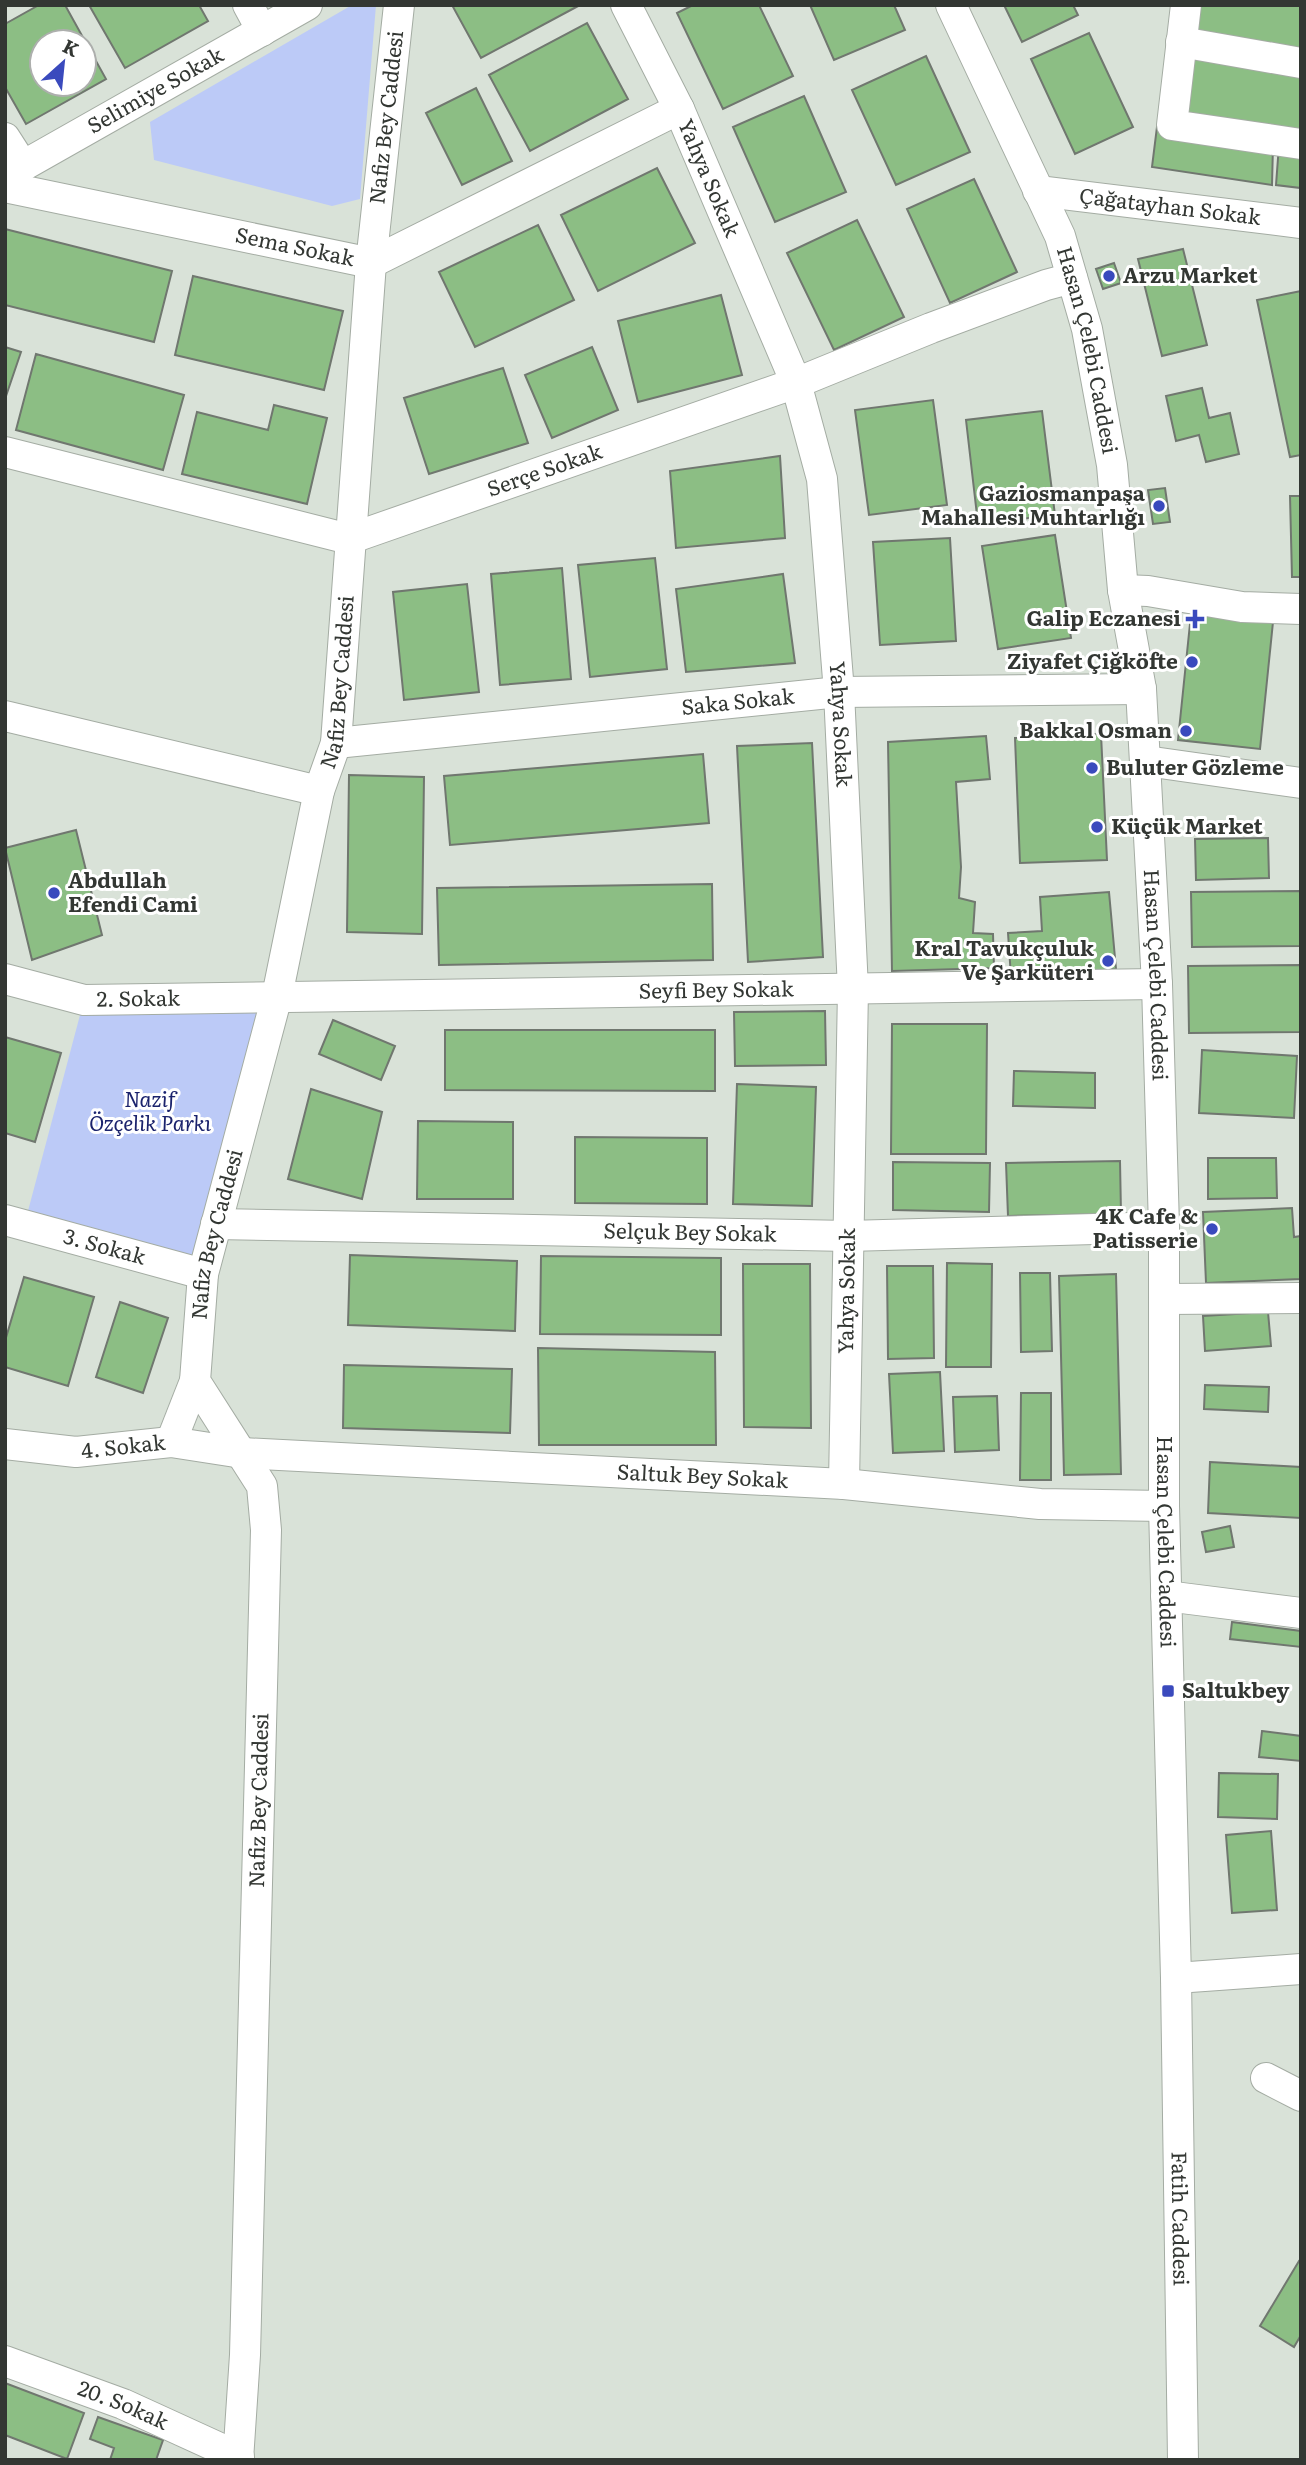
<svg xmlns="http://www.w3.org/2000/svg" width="1306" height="2465" font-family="Literata,serif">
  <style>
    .green { fill: #bccaf7 }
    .building { fill: #8cbe84; stroke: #70776f; stroke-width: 2; fill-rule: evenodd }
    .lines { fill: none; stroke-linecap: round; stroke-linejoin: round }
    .minor-casing { stroke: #a4aca3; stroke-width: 32 }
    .minor { stroke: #fff; stroke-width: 30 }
    .poi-dot { fill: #3a4abd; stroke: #fff; stroke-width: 2.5 }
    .labels { text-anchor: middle; stroke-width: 6; stroke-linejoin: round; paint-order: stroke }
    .street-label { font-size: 21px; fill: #333733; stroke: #fff }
    .poi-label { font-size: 21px; font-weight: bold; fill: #333733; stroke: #fff; text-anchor: end }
    .park-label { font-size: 21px; font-style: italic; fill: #1a226c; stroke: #fff }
  </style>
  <rect width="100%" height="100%" fill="#d9e2d8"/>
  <path class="green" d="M352,5H376L360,199L332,206L154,160L150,122Z
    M277,996L203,1274L24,1226L84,1000Z"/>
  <path class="building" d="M39,5H65L106,79L26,124L5,87V24ZM42,42H84V84H42Z
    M89,5H199L208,21L125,68Z
    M452,5H580L481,58Z
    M693,5H759L793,76L723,109L677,13Z
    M810,5H894L905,30L834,60Z
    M1004,5H1073L1078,15L1022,42Z
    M1197,5H1301V52L1192,33Z
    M587,23L628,99L530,151L489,75Z
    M1089,33L1133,127L1075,154L1031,59Z
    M1192,55L1301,72V138L1182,119Z
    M926,56L970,152L896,185L852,90Z
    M476,88L512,161L462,185L426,113Z
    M804,96L846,192L775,222L733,127Z
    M1157,127L1273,145L1272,185L1152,167Z
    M1279,145L1301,148V188L1276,185Z
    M657,168L695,243L598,291L561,215Z
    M974,179L1017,272L950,303L907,209Z
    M857,220L904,317L834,350L787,253Z
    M538,225L574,300L475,347L439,272Z
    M5,229L172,271L154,342L5,305Z
    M1183,249L1207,345L1162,356L1138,259Z
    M1114,263L1121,283L1103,289L1096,269Z
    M193,276L343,311L324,390L175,355Z
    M1301,291V455L1290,457L1257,300Z
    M721,295L742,375L638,402L618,321Z
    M5,347L21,352L5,399Z
    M592,347L618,410L552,438L525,375Z
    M36,354L184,395L163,470L16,430Z
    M503,368L528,443L429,474L404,398Z
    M1202,388L1209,418L1230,413L1239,454L1206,462L1199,435L1176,441L1166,396Z
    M933,400L947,505L869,515L855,410Z
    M274,405L327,418L307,504L182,474L197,412L268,430Z
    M1042,411L1055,515L978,524L966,420Z
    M780,456L785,538L676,548L670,471Z
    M1165,488L1170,522L1153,524L1148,490Z
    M1290,496H1301V577H1292Z
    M1055,535L1071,638L998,649L982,546Z
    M950,538L956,641L880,645L873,542Z
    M655,558L667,669L590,677L578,565Z
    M562,568L571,679L500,685L491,574Z
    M783,574L795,663L686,672L676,589Z
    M467,584L479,692L404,700L393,592Z
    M1191,614L1273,622L1260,749L1178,740Z
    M1101,734L1107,860L1020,863L1015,738Z
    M986,736L990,779L956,782L961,867L959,898L975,902L973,933L993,934L994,968L892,971L888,742Z
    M812,743L823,957L748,962L737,746Z
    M703,754L709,823L450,845L444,776Z
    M349,775L424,777L422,934L347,932Z
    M76,830L102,935L32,960L5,848Z
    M1268,838L1269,878L1196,880L1195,839Z
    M712,884L713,960L439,965L437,888Z
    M1301,891V946L1192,947L1191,892Z
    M1109,892L1116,969L1011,977L1008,933L1042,931L1040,897Z
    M1301,965V1032L1189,1033L1188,966Z
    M825,1011L826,1065L735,1066L734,1012Z
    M333,1020L395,1046L381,1080L319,1054Z
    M892,1024H987L986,1154H891Z
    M445,1030H715V1091L445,1090Z
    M5,1037L61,1053L35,1142L5,1133Z
    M1202,1050L1297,1056L1294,1118L1199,1113Z
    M1014,1071L1095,1073V1108L1013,1106Z
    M737,1084L816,1087L812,1206L733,1204Z
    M311,1089L382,1112L362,1199L288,1179Z
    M418,1121L513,1122V1199H417Z
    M575,1137L707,1138V1204L575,1203Z
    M1208,1158H1276L1277,1198L1208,1199Z
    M1120,1161L1121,1214L1008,1216L1006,1163Z
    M893,1162L990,1163L989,1212L893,1210Z
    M1292,1208L1294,1237L1301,1236V1279L1206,1283L1203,1212Z
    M350,1255L517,1261L515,1331L348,1325Z
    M541,1256L721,1258V1335L540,1334Z
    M947,1263L992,1264L991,1367H946Z
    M743,1264H810L811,1428L744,1427Z
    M887,1266H933L934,1358L888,1359Z
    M1020,1273H1050L1052,1351L1021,1352Z
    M1116,1274L1121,1474L1064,1475L1059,1276Z
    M24,1277L94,1297L68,1386L5,1367V1341Z
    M120,1302L168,1318L143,1393L96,1377Z
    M1268,1312L1271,1346L1205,1351L1203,1316Z
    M538,1348L715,1352L716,1445H539Z
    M344,1365L512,1369L510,1433L343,1428Z
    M940,1372L944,1451L893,1453L889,1374Z
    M1205,1385L1269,1387L1268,1412L1204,1409Z
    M1021,1393H1051V1480H1020Z
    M997,1396L999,1450L955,1452L953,1397Z
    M1210,1462L1301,1467V1518L1208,1513Z
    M1230,1526L1234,1547L1206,1552L1202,1532Z
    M1232,1622L1301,1631V1647L1230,1639Z
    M1262,1731L1301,1736V1761L1259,1757Z
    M1219,1773L1278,1774L1277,1819L1218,1817Z
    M1271,1831L1277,1910L1232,1913L1226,1835Z
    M1299,2261L1301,2262V2335L1294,2347L1260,2326Z
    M5,2383L84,2413L67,2459L5,2435Z
    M98,2417L163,2440L156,2460H110L114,2448L90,2439Z"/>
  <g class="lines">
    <g class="minor-casing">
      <g id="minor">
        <path d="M248,5L262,31"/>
        <path id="s1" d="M626,5L679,109L796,383L822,479L839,692L853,989L844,1484"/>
        <path id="s2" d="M951,5L1060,236L1087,329L1112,465L1123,590L1141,689L1157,984L1164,1227V1506L1176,1978L1183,2460"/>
        <path d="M1186,5L1172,125L1301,144"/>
        <path d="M1181,42L1301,63"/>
        <path d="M5,138L23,166"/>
        <path id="s3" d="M5,176L307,5"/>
        <path id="s4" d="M5,187L371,263L679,109"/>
        <path id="s5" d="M1038,191L1301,223"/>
        <path id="s6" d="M5,452L349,539L796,383L931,328L1046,285L1072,278"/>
        <path d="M1123,590L1148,591L1242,607L1301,609"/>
        <path d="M5,716L319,791"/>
        <path id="s7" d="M336,743L839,692L1141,689"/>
        <path d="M1146,761L1301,783"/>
        <path id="s8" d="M5,979L84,1000L1157,984"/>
        <path id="s9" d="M5,1220L203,1274"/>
        <path id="s10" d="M216,1224L848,1236L1164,1227"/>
        <path d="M1164,1299L1301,1298"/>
        <path d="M171,1442L195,1381"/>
        <path id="s11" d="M5,1444L76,1452L171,1442L242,1453L844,1484L1040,1504L1164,1506"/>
        <path d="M1166,1596L1301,1613"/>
        <path d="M1176,1978L1301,1969"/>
        <path d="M1266,2078L1301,2096"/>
        <path id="s12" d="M5,2361L123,2404L239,2457"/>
        <path id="s13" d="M238,2460L245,2355L266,1530L262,1486L195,1381L203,1274L277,996L319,791L336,743L371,263L399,5"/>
      </g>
    </g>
    <use href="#minor" class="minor"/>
  </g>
  <g class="poi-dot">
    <circle cx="1109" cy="276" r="7"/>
    <circle cx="1159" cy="506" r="7"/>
    <path d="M1191.5 608.5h7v7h7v7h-7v7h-7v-7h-7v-7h7z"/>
    <circle cx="1192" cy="662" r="7"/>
    <circle cx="1186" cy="731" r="7"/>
    <circle cx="1092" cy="768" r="7"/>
    <circle cx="1097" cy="827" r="7"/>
    <circle cx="54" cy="893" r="7"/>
    <circle cx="1108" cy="961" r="7"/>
    <circle cx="1212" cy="1229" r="7"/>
    <rect x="1161" y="1684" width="14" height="14" rx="3.5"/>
  </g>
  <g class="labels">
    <g class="street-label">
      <text dy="7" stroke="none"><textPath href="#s3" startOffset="173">Selimiye Sokak</textPath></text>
      <text dy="7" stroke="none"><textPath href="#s13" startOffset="2382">Nafiz Bey Caddesi</textPath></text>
      <text dy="7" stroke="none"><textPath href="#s1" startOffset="192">Yahya Sokak</textPath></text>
      <text dy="7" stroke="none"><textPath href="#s5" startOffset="133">Çağatayhan Sokak</textPath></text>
      <text dy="7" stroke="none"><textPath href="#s4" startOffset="296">Sema Sokak</textPath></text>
      <text dy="7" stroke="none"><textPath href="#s2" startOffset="373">Hasan Çelebi Caddesi</textPath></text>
      <text dy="7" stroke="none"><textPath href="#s6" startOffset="562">Serçe Sokak</textPath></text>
      <text dy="7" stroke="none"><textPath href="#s13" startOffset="1815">Nafiz Bey Caddesi</textPath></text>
      <text dy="7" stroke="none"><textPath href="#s7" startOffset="404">Saka Sokak</textPath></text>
      <text dy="7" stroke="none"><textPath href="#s1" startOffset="760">Yahya Sokak</textPath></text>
      <text dy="7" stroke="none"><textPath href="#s2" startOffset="1003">Hasan Çelebi Caddesi</textPath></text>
      <text dy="7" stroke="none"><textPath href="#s8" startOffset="714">Seyfi Bey Sokak</textPath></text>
      <text dy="7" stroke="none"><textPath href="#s8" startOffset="136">2. Sokak</textPath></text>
      <text dy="7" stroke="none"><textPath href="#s10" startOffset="474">Selçuk Bey Sokak</textPath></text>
      <text dy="7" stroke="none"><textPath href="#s13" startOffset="1248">Nafiz Bey Caddesi</textPath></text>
      <text dy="7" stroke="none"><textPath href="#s9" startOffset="103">3. Sokak</textPath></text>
      <text transform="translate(847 1291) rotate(-89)" y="7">Yahya Sokak</text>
      <text dy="7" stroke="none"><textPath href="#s11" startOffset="119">4. Sokak</textPath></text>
      <text dy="7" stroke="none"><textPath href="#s11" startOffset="700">Saltuk Bey Sokak</textPath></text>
      <text dy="7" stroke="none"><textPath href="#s2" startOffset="1570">Hasan Çelebi Caddesi</textPath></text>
      <text dy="7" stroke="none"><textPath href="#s13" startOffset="660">Nafiz Bey Caddesi</textPath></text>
      <text dy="7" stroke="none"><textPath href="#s2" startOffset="2247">Fatih Caddesi</textPath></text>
      <text dy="7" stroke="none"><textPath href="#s12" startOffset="126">20. Sokak</textPath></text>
    </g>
    <g class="poi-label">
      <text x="1123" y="283" text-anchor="start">Arzu Market</text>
      <text x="1145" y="501">Gaziosmanpaşa<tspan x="1145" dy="24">Mahallesi Muhtarlığı</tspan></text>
      <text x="1181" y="626">Galip Eczanesi</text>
      <text x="1178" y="669">Ziyafet Çiğköfte</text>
      <text x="1172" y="738">Bakkal Osman</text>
      <text x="1106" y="775" text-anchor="start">Buluter Gözleme</text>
      <text x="1111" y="834" text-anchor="start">Küçük Market</text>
      <text x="68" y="888" text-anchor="start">Abdullah<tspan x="68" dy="24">Efendi Cami</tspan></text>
      <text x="1094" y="956">Kral Tavukçuluk<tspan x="1094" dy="24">Ve Şarküteri</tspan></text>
      <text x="1198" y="1224">4K Cafe &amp;<tspan x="1198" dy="24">Patisserie</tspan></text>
      <text x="1182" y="1698" text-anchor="start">Saltukbey</text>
    </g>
    <g class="park-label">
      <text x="150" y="1107">Nazif<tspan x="150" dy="24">Özçelik Parkı</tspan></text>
    </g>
  </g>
  <rect width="1306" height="2465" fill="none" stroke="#333733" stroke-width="14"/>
  <g transform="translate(63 63) rotate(27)"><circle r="33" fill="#ffffff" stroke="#adafad" stroke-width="2"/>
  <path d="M0-5L12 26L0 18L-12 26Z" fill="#3a4abd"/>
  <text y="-10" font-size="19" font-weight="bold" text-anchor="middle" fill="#333733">K</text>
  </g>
</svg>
